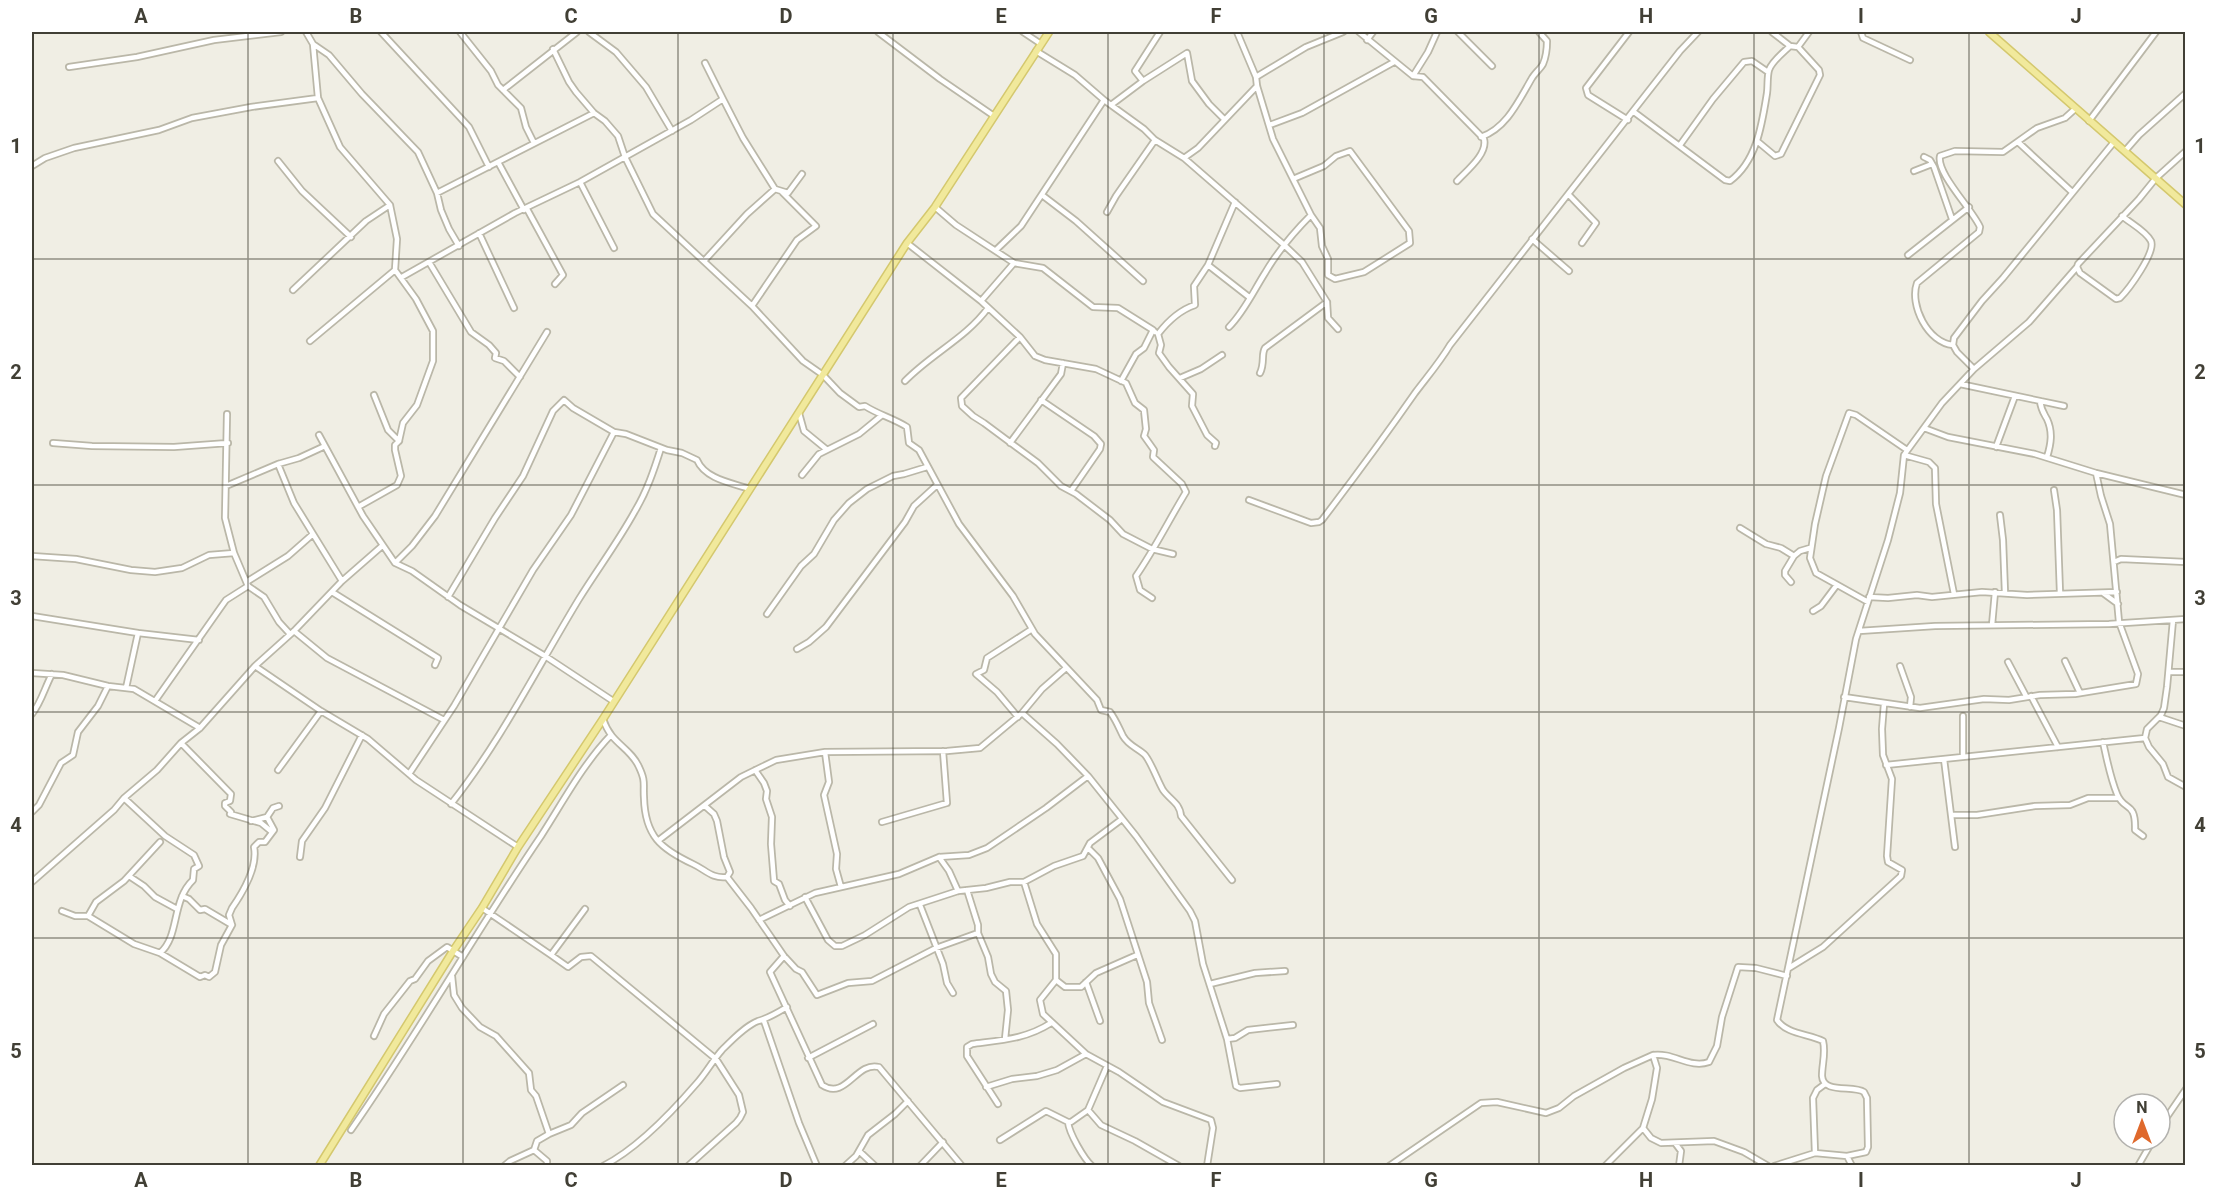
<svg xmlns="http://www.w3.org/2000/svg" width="2217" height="1197" font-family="Roboto,sans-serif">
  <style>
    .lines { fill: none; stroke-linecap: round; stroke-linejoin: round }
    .minor-casing { stroke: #bab7a8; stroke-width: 8 }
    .major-casing { stroke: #d4c86e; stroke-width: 9 }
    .minor { stroke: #fff; stroke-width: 4.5 }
    .major { stroke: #f1e99c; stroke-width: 6 }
    .grid { fill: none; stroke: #413f35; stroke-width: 1.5; stroke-opacity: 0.55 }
    .neatline { fill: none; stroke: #413f35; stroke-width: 2 }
    .grid-label { font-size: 20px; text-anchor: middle; font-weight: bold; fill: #413f35 }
  </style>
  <rect width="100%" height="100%" fill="#f0eee4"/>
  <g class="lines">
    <g class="minor-casing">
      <path id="minor" d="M306,32L313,44L318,98L340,147L390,205L397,239L395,270L416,299L433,331V361L417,405L403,423L399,441
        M381,32L469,127L489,167
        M460,32L491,71L498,85L521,108L526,127L534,143
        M589,32L616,52L646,87L672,131
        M878,32L940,79L994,116
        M1023,32L1041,44
        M1237,32L1256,77L1257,86L1273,139L1311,215L1320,228L1322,246L1328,259V275L1335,279L1364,272L1410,243L1409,231L1350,151L1336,156L1324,166L1293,179
        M1359,32L1413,76L1423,77L1484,139C1488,154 1466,171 1457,181
        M1458,32L1492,66
        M1772,32L1790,46
        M1861,32L1863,38L1910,60
        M1367,40L1373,32
        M313,44L329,55L362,94L418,152L437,193L441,210L449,229L459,246
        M553,49L569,82L576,92L594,113L605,121L618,136L625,157L653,214L752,306L803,361L823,375L840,393L859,407L865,406C879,415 893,418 907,427L909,443L919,450L959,524L1013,596L1035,634L1097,700L1101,710L1110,712C1116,720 1119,728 1123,736C1128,745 1137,748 1144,754C1150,759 1158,782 1163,790C1170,800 1180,803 1181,816L1232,880
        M1036,51L1075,75L1104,100L1144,129L1155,140L1184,158L1283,244L1302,262L1327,302L1328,318L1338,329
        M69,67L137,57L214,40L281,32
        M1413,76L1428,52L1437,32
        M1256,77L1306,47L1343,32
        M1143,81L1135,71L1160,32
        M503,90L577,32
        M723,99L743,138L775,189
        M1111,105L1143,81L1187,53L1192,81L1209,104L1224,119
        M1634,112L1725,180L1730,181C1757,161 1762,124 1767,93C1768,86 1767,77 1769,70C1772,61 1784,52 1790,46L1798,47L1809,32
        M1628,120L1588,95L1586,88L1629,32
        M2089,121L2156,32
        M1270,125L1302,113L1394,62
        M1481,137C1507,128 1519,100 1532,78C1535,73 1541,68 1543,64C1546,57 1547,47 1547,41L1539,32
        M1757,141L1775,156L1781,154L1820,75L1819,70L1798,47
        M2018,142L2072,192
        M1680,145L1713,99L1744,62L1752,61L1768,72
        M2125,151L2139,135L2186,93
        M1924,157L1930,160L1934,167L1952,219
        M1184,158L1198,148L1257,86
        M278,161L302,191L351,237
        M498,162L524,210
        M32,166L45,158L74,148L159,130L192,118L251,107L318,98
        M1914,171L1932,164
        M580,182L614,248
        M437,193L594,113
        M1042,195L1076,221L1143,281
        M1569,195L1596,223L1582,243
        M935,207L956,225L1014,263L1043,268L1093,307L1118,308L1153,330
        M527,209L563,275L555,284
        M1107,212L1116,196L1155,140
        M2122,216C2130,223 2146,231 2151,241C2156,252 2129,289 2120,298L2116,299L2080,273L2077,267L2078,264L2139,199L2156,178L2186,151
        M479,233L514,308
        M1532,239L1569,271
        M907,243L981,301L1020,337L1035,356L1045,360L1096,369L1126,383L1135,403L1144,410L1146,429L1144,436L1154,450L1153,457L1182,484L1186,492C1169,520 1154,550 1136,576L1140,590L1152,598
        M996,250L1021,226L1104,100
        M1908,255L1969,207
        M704,261L747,214L775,189L788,193L802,174
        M429,262L471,332L489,345L496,353L495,358L504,361L520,377
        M1208,265L1249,297
        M402,277L515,213L580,182L691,120L723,99L705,63
        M293,290L366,221L390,205
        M981,301L1014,263
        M752,306L797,240L816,226L782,192
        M1229,327C1244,312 1253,292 1265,273C1278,251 1293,233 1311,215
        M1020,337L961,398L962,406L973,416L984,423L1038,463L1061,486L1076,494L1110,520L1123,534L1152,549L1173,554
        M310,341L395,270
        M1953,345C1928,343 1909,305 1917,283L1979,232L1980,227C1972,209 1936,173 1940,156L1955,151L2003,152L2037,128L2065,118L2075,109
        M1974,369L1957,352L1953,345L1954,338L1982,301L2003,278L2114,142
        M1260,373C1265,363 1261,354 1265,348L1327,302
        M1180,378L1201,369L1222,355
        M905,381C931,354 966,338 988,308
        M1121,381L1136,354L1144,348L1153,330L1155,332
        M1960,384L2064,406
        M1041,400L1094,436L1101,444L1100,449L1071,491
        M2040,401C2041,410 2043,412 2047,419C2053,432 2051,444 2047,457
        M799,413L804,431L826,449
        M227,414L225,518L234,553L248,586L264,597L279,622L290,634
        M1924,428L1948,437L2035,454L2096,473L2186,495
        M319,435L363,516L395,563L412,571L460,605L545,656L613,701
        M53,443L92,446L174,447L228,443
        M1010,443L1061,374L1063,363
        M1215,446L1216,443L1207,435L1192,406L1193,394L1169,367L1159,353L1161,345L1158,334C1168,321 1180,310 1195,305L1194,286L1208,265L1235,202
        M1996,447L2015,396
        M1904,455L1929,462L1935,468L1936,504L1954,594
        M278,464L294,503L342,581
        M802,475L819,454L859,434L881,416
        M226,486L278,464L299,458L325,446
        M2054,490L2057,510L2060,593
        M1249,500L1311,523L1319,522L1322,520C1354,478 1385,436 1415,393C1427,377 1440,362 1450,345L1680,51L1698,32
        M358,507L397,485L401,476L395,450V445L399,441L388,430L374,395
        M2000,515L2003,540L2005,593
        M1740,528L1766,544L1781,548L1794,556L1800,551L1810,548
        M32,556L76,559L131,570L155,572L182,568L209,555L234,553
        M2114,562L2121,559L2186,562
        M395,563L412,546L435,516L547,332
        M248,581L288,556L313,534
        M1791,582L1785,575V571L1794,556
        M332,592L438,658L435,665
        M2103,593L2118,604
        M448,597L495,518L523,476L553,411L564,400L573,408L614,432L626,434L667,450L682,453L697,460C705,479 732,483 750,489
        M1869,597L1888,598L1917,595L1932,597L1982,592L2027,595L2117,592
        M1868,602L1816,573L1810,558L1815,524L1826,476L1849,413L1856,415L1907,450
        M1813,611L1821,606L1836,586
        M767,614L801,566L814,554L834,520L849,503L867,489L893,476L904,474L927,467
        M32,616L138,633L199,640
        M2173,620L2167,687L2164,708L2161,715L2147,729L2145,738L2149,747L2163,764L2168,777L2186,787
        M1992,625L1995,592
        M294,631L327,658L444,720
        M1859,631L1935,626L2109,624L2186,619
        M797,649L809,642L826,627L905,522L914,506L937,485
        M2065,661L2080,693
        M2008,662L2026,696
        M255,666L321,711L368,739L416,780L518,847
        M1900,666L1911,697L1910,707
        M2169,672H2186
        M32,673L63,675L108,686L134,689L200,728
        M126,688L138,633
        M2031,696L2058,747
        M1844,697L1920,708L1984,699L2009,700L2040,695L2075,694L2136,684L2138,674L2119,622L2110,524L2101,496L2096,473
        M155,701L221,607L226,600L248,586
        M1022,713L1057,744L1088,776L1136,836L1190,911L1195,921L1203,964L1227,1039L1236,1086L1240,1088L1277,1084
        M32,714C41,703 45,687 52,674
        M1018,717L997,692L976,674L984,670L987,658L1032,629
        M2159,717L2186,726
        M603,719C605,725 608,731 612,736C621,747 633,753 639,767C646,782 643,783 644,798C645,836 661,849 693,864C706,870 712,879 727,877
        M2103,742C2107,760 2110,777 2117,794C2124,812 2136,800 2135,830L2143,836
        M181,743L231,794L230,801L225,803V806L231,812L230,814L261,823L272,832
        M825,752L829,782L824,795L837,854L836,869L841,887
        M1963,757V716
        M1944,759L1955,847
        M1886,765L2145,738
        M278,770L321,711
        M755,770L764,783L767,791L766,799L772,817L771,844L774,881L779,884L785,900L790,906
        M409,774L454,706L533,570L571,515L614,432
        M124,798L165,836L194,855L199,866L194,869L193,880C171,901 180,936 160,953
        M451,804C501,741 537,668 579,599C597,570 618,542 635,511C647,491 654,470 661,448
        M705,806L714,814L717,821L724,857L730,872L727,877
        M32,812L39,805L61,763L73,755L78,732L98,706L108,686
        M1952,815H1977L2035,806L2070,805L2088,798H2118
        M251,821L267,817
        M882,822L947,803L943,751
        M659,840L741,777L776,760L825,752L947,751L980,748L1022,713L1042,689L1066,668
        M1089,849L1098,858L1120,899L1147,982L1149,1003L1162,1040
        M300,857L302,841L325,808L362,735
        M939,857L949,871L958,891
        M129,876L144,886L155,897L177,909
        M727,877L751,908L784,956L796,969L802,972L817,995L848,983L872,981L936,948L975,934L978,933V925L967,890
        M32,882L114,810L124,798L157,770L181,743L200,728L255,666L294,631L342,581L382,546
        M1024,882L1037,924L1056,954V980L1040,1000L1043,1014L1086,1054L1119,1072L1163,1102L1211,1120L1213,1128L1207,1166
        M182,896L189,899L200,910L205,909L232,925
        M805,897L828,940L835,946H842L865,935L909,907L958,891L986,888L1010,882H1024L1054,866L1083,856L1090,843L1122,819
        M920,905L943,964L947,983L953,993
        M482,908L551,955L585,909
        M62,911L75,916H88L134,944L160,953L200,977L205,975L209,977L215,972L221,945L232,925L229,915L232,908C243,892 258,867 254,847L259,842H265L274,830L267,817L273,808L279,806
        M88,916L96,902L124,881L160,842
        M759,920L815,893L899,874L939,857L969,855L987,848L1046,808L1088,776
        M978,933L988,957L991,974L995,982L1006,991L1008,1010L1005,1039
        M551,955L568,967L581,957L591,956L716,1059L739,1095L743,1112L740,1118L736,1123L688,1166
        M784,956L770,972L822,1085C846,1101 856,1061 879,1067L962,1166
        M1789,968L1823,947L1901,876L1902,870L1888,862L1887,856L1892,779L1883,755L1882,729L1884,704
        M452,976L454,995L462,1008L480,1027L496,1036L529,1073L531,1090L536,1096L549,1134
        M1056,980L1065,987H1081L1096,973L1137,955
        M1086,982L1100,1021
        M1210,984L1255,973L1285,971
        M764,1021L799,1123L817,1166
        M374,1036L384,1014L410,981L415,979L428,961L447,947L463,957
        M1227,1039L1235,1038L1248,1030L1293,1025
        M1653,1055C1673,1052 1690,1069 1709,1062L1717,1046L1722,1017L1738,967L1756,968L1787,976
        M808,1058L873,1024
        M986,1087L1012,1079L1037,1076L1057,1070L1086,1054
        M998,1104L967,1056V1047L972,1044C1002,1040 1026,1039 1051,1023
        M1088,1110L1101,1125L1135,1141L1179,1166
        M1068,1122C1069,1133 1084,1159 1092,1166
        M2160,1127L2186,1089
        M1643,1128L1651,1138L1661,1143L1714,1141L1744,1152L1768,1166
        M351,1130C418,1034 475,933 541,836C563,802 583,764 611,735
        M1000,1140L1046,1111L1068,1122H1071L1088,1110L1107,1066
        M1675,1143L1681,1151L1679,1166
        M859,1151L875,1166
        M1815,1153L1813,1098L1817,1090L1825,1084
        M1847,1156L1852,1166
        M504,1166L510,1161L534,1150
        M547,1166V1161L534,1150L537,1141L549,1134L571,1125L582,1113L623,1085
        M603,1166C637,1149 672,1112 697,1083C706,1073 713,1060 722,1050C731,1041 745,1026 758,1021C769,1018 777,1013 787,1007
        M845,1166L856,1156L868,1135L895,1114L908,1101
        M920,1166L943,1142
        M1389,1166L1481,1103L1497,1102L1546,1113L1559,1108L1574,1096L1624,1068L1653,1055L1657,1068L1652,1099L1643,1128L1605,1166
        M1774,1166L1815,1153L1847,1156L1866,1152L1868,1147L1867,1098L1864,1092C1853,1085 1823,1094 1822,1076C1822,1064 1826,1053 1823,1041C1809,1034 1786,1034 1777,1020L1839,728L1856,639L1888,540L1900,493L1904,455L1942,403L1974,369L2029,322L2077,267
        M2138,1166L2153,1140"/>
    </g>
    <g class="major-casing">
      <path id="major" d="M1989,32L2186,205
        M319,1166L453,951L482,908L518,847L603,719L907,243L935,207L1049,32"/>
    </g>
    <use href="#minor" class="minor"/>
    <use href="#major" class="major"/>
  </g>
  <path class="grid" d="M248,32V1166M463,32V1166M678,32V1166M893,32V1166M1108,32V1166M1324,32V1166M1539,32V1166M1754,32V1166M1969,32V1166M32,259H2186M32,485H2186M32,712H2186M32,938H2186"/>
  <rect width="2217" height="1197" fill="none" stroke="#ffffff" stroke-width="66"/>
  <g transform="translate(2142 1122)"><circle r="28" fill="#ffffff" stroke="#b3b2ae" stroke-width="1.5"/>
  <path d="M0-4.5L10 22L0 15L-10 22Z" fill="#df692c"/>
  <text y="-9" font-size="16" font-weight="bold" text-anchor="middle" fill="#413f35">N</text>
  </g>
  <rect x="33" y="33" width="2151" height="1131" class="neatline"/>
  <g class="grid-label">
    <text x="141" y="23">A</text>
    <text x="356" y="23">B</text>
    <text x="571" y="23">C</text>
    <text x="786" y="23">D</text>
    <text x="1001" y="23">E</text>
    <text x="1216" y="23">F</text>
    <text x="1431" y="23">G</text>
    <text x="1646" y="23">H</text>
    <text x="1861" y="23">I</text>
    <text x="2076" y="23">J</text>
    <text x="16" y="153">1</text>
    <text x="2200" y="153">1</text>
    <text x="16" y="379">2</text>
    <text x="2200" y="379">2</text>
    <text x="16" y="605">3</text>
    <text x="2200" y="605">3</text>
    <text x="16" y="832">4</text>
    <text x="2200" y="832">4</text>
    <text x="16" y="1058">5</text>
    <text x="2200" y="1058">5</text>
    <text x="141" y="1187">A</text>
    <text x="356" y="1187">B</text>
    <text x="571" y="1187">C</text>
    <text x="786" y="1187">D</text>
    <text x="1001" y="1187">E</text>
    <text x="1216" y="1187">F</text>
    <text x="1431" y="1187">G</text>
    <text x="1646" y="1187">H</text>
    <text x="1861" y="1187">I</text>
    <text x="2076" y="1187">J</text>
  </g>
</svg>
